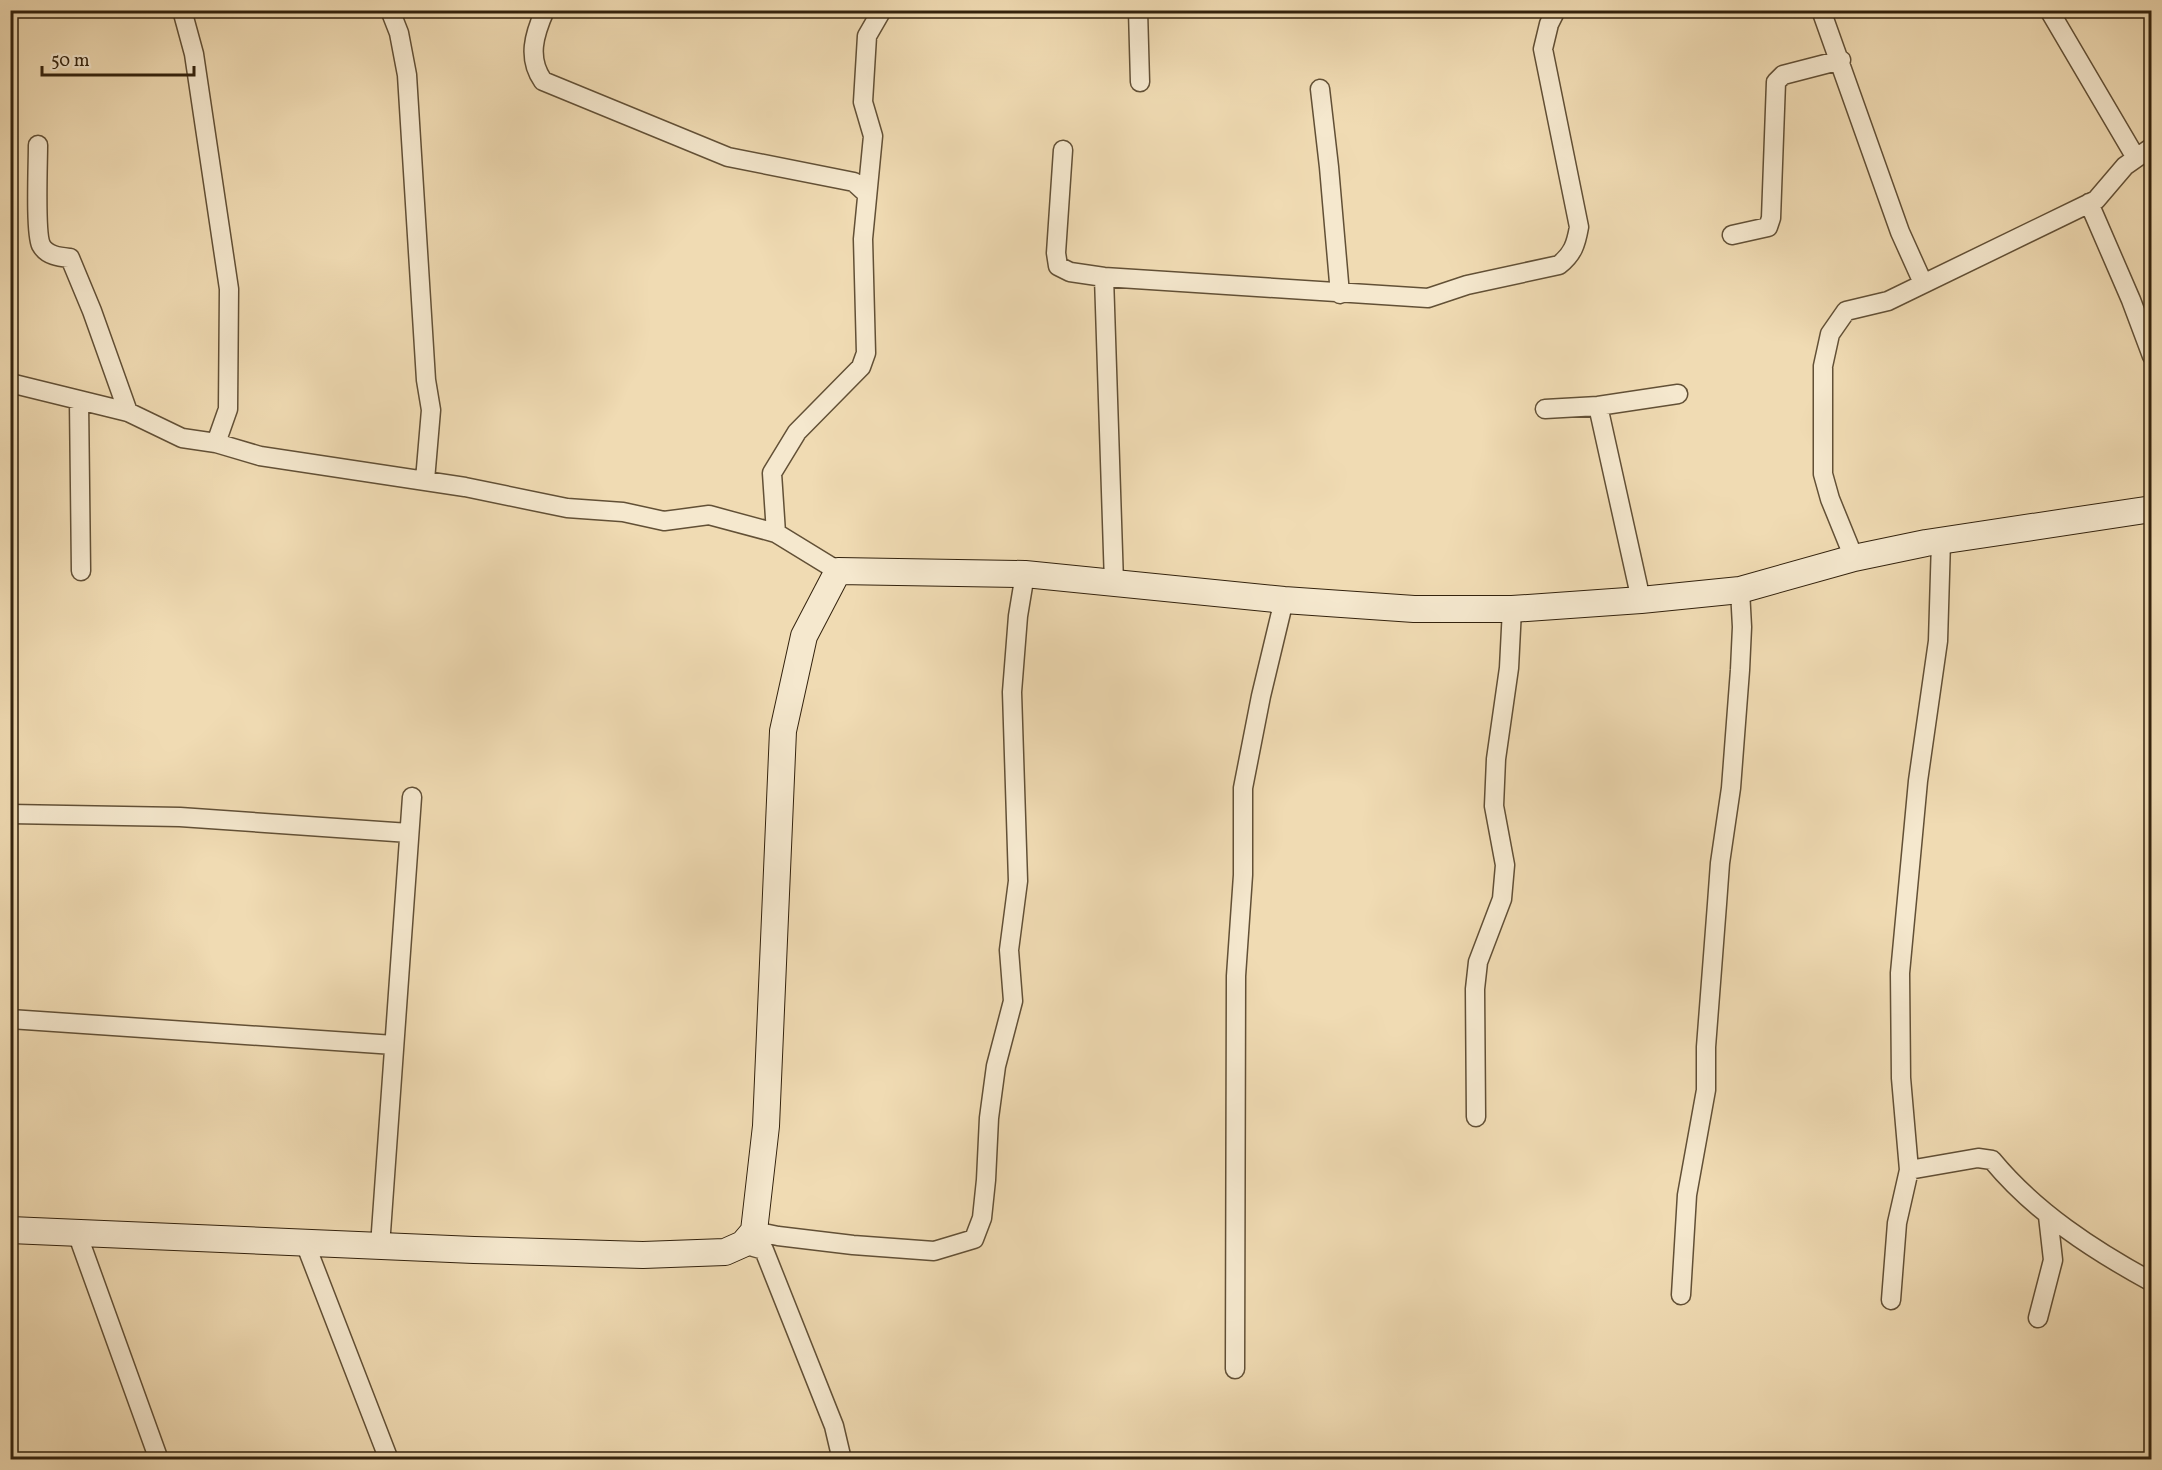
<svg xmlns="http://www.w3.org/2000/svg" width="2162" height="1470" font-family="Vollkorn,serif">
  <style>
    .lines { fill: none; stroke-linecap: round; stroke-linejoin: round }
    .street-casing { stroke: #625036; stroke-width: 21 }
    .secondary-casing { stroke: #33220d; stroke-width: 28 }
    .street { stroke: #f5e8ce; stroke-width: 18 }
    .secondary { stroke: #f5e8ce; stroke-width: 26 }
  </style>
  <rect width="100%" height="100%" fill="#f0dbb3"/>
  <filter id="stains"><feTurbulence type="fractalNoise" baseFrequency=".00333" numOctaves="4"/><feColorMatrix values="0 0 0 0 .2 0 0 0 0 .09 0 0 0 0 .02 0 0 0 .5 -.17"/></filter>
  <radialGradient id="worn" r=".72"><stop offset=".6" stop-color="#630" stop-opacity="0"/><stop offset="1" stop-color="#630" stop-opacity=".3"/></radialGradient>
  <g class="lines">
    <g class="street-casing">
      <path id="street" d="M182,10L194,54L229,289L228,409L216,443
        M390,10L399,33L407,75L426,380L431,410L425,480
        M545,10C534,35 527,58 543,81L728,157L854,182L866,193
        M1138,10L1140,82
        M1821,10L1900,232L1923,283
        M2049,10L2136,158
        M1320,89L1329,167L1340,294
        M38,145C38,164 35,232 41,245C47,256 60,257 70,258L92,311L128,412
        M1063,150L1056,253L1058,266L1070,272L1104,277L1428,298L1467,285L1559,265C1573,254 1576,244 1579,227L1543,49L1549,24L1556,10
        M2089,203L2131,300L2152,356
        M1732,235L1768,227L1771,218L1776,82L1783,75L1841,60
        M1104,277L1114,583
        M10,383L128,412L182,438L216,443L260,456L465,487L567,508L623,512L664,521L709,515L776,533L838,571
        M79,401L81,571
        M1598,406L1641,600
        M1545,409L1598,406L1678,394
        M776,533L772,473L797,432L861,367L866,353L863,239L873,136L863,102L867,36L882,10
        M1854,558L1830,499L1823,474V366L1830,334L1846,311L1888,301L2096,200L2125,166L2152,147
        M10,814L180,817L409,833
        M10,1019L394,1045
        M1476,1117L1475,989L1478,962L1502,899L1505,865L1494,806L1496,759L1509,668L1512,609
        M1909,1170L1978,1158L1992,1160C2035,1212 2093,1250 2152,1282
        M754,1231L778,1236L853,1245L934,1251L974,1239L982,1218L986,1180L989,1118L996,1066L1013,1001L1009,950L1018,881L1012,692L1018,616L1025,574
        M77,1233L159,1460
        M305,1243L389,1460
        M743,1244L764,1250L834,1426L842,1460
        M380,1246L412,797
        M1681,1295L1687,1195L1706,1090V1047L1717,904L1720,863L1731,788L1740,670L1742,627L1740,590
        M1891,1300L1897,1223L1909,1170L1901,1078L1900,973L1918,781L1938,641L1941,541
        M2038,1318L2053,1260L2048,1216
        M1235,1369L1236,976L1243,875V788L1261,696L1284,600"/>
    </g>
    <g class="secondary-casing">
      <path id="secondary" d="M10,1230L474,1250L643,1255L725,1252L743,1244L754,1231L766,1126L783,731L804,636L838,571L1025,574L1284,600L1414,609H1512L1641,600L1740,590L1854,558L1926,543L2152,509"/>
    </g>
    <use href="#street" class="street"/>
    <use href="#secondary" class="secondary"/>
  </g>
  <rect width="2162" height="1470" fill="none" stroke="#f0dbb3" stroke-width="36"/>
  <rect x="12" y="12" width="2138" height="1446" fill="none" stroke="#33220d" stroke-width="3"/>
  <rect x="18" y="18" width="2126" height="1434" fill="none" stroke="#33220d" stroke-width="1.5"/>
  <path d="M42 66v9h152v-9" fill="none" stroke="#33220d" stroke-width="3"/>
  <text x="51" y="66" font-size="18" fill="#33220d" stroke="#f5e8ce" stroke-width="4.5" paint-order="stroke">50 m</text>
  <rect width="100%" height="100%" filter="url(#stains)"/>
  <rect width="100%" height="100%" fill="url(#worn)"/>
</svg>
